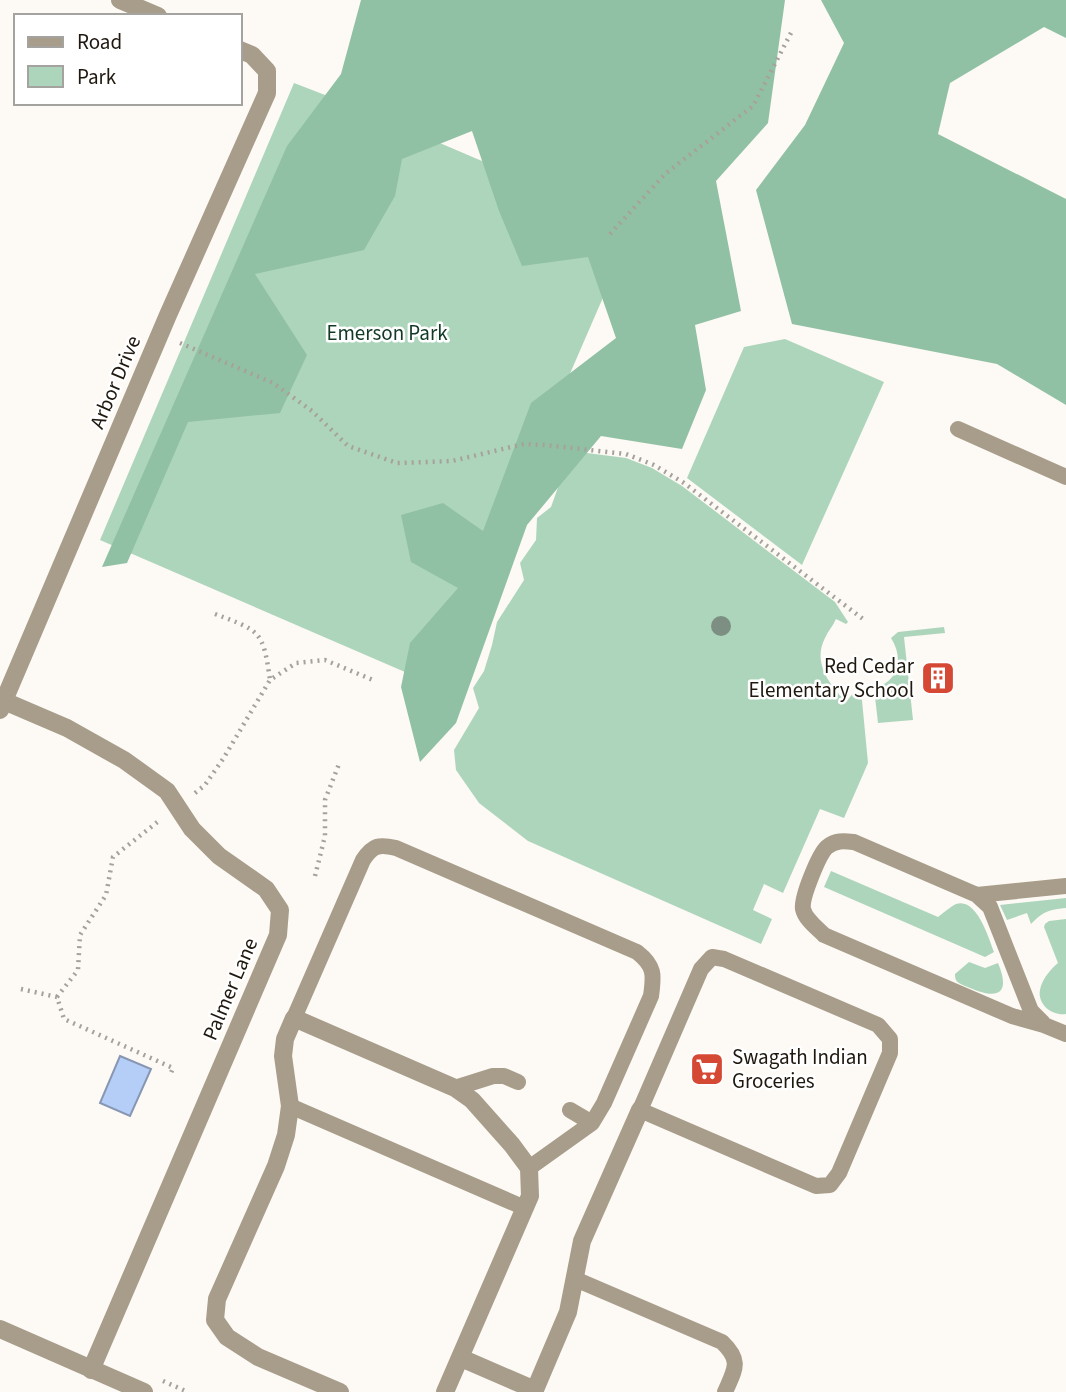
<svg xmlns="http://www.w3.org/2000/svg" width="1066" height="1392" font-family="'Source Sans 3',sans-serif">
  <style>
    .green { fill: #add5bc }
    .forest { fill: #91c1a4 }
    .water { fill: #b4cef8; stroke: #8797b2; stroke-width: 2 }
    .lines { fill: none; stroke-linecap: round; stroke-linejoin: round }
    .path { stroke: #a7a19b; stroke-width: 4.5; stroke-dasharray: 2 5; stroke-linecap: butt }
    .service { stroke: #a79d8a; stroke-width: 16 }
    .minor { stroke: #a79d8a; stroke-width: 18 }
    .tertiary { stroke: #a79d8a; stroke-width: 18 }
    .tree { fill: #7c8f82 }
    .labels { text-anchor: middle; stroke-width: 5; stroke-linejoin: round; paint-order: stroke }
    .park-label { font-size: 21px; fill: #123925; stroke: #fff }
    .street-label { font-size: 21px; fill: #1f180f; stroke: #fff }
    .poi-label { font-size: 21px; fill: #1f180f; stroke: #fff; text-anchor: end }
  </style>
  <rect width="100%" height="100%" fill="#fdf9f4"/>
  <path class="green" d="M294,83L351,105L634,226L435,685L100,540Z
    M785,339L884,382L802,565L687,478L744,347Z
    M571,451L626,458L652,468L682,486L835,602L848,622L846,624L836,619C833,626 828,631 825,638C812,663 830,685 846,702L854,692L861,690L868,763L844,818L820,809L783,893L764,884L753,910L772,919L761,944L528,841L479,803L456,770L454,750L479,708L473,688L484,671L492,645L497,622L524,580L520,563L536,540L537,518L551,507Z
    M944,627L945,633L904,637L913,720L878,723L874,688C899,682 904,658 891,638L898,632Z
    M831,871L938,917C943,913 950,907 956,904C977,897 989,939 994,952L985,957L824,887Z
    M1066,898V908C1048,910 1044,911 1031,924L1027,913L1007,920L1000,905Z
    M1066,919V1014C1050,1016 1035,1002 1041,986C1044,977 1051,969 1058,963L1044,927L1045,924L1049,921Z
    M969,962L985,968L998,963C1011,994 998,1000 970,988C966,986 958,984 956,980C955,978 955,976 955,974Z"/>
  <path class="forest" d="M361,0H785L768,123L716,181L741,311L695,325L706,390L682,449L601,436L527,525L456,723L420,762L401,687L410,643L458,588L411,562L401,515L443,503L483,531L531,403L616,338L588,257L522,266L499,211L472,131L402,159L395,196L364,250L255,274L307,355L280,413L188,422L127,563L102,567L287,146L341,74Z
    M821,0H1066V38L1044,27L950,83L938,134L1066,199V405L997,364L792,324L756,190L805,125L844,43Z"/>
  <path class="water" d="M120,1056L151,1069L130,1116L100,1103Z"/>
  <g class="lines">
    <path class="path" d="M610,234L665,174L753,106L793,29
      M180,343L273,383L312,411L348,446L397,463L452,461L524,444L545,445L626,454L654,465L684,483L863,619
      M215,614C260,631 263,630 270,680
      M195,793L205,785L223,759L270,680L296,663L325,660L373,680
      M315,876L325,836V800L339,764
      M21,989L57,997L64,1019L173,1068L171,1073
      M57,997L78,970L80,935L106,895L113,857L160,820
      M163,1381L188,1392"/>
    <path class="service" d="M958,429L1066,477
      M1066,886L977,895L854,842C844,841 836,840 827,847C819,854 801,898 803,909C805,919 817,928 824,935L1012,1016L1044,1025L1066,1034
      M977,895L990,907L1031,1011L1043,1023
      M712,957L724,959L878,1025L890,1039V1053L839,1173L830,1185L816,1186L640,1110L701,969Z
      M294,1018L363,860C373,845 379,844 396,848L637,952C655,966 654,975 651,996L604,1103L592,1123L529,1168
      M455,1088L493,1076H504L518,1082
      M290,1106L525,1208
      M570,1110L592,1123
      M575,1279L722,1342C742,1361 735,1369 725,1392"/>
    <path class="minor" d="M120,0L158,16
      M4,701L67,728L124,760L167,791L192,829L219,856L266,889L280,910L278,935L91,1370
      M0,710L168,315L267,93V71L252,55L240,50
      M461,1358L535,1390
      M340,1392L258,1357L227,1337L215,1320L217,1299L276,1166L286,1135L290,1106L283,1056L285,1039L294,1018L455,1088L472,1100L512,1145L529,1168L530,1196L445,1392
      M534,1392L568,1312L582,1241L640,1110"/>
    <path class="tertiary" d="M0,1329L144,1392"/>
  </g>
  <circle class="tree" cx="721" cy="626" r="10"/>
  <defs>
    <g id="building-square" transform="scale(1.75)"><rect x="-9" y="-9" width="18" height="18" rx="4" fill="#d44834" stroke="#fff"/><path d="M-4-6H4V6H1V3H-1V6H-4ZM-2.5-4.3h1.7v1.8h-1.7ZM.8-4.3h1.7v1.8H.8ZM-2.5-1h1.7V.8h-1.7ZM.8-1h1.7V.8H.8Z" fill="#fff"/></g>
    <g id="supermarket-square" transform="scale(1.75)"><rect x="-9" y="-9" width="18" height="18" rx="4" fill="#d44834" stroke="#fff"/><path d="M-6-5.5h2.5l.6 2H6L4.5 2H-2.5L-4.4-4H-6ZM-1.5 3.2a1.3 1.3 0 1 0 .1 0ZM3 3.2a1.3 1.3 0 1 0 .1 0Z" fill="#fff"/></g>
  </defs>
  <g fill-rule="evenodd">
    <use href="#building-square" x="938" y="678"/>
    <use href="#supermarket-square" x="707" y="1069"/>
  </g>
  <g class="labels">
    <g class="park-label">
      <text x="387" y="340">Emerson Park</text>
    </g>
    <g class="street-label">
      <text transform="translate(115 382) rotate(-67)" y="7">Arbor Drive</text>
      <text transform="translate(230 989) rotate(-67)" y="7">Palmer Lane</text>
    </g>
    <g class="poi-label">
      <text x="914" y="673">Red Cedar<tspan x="914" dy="24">Elementary School</tspan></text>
      <text x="732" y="1064" text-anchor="start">Swagath Indian<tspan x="732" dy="24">Groceries</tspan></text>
    </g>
  </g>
  <rect x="14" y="14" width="228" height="91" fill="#ffffff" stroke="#a5a39f" stroke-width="2"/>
  <rect x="28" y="37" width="35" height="10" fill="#a79d8a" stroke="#a5a39f" stroke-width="2"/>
  <text x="77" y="49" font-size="21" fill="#1f180f">Road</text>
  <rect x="28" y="66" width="35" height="21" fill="#add5bc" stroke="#a5a39f" stroke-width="2"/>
  <text x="77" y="84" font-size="21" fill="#1f180f">Park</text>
</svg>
